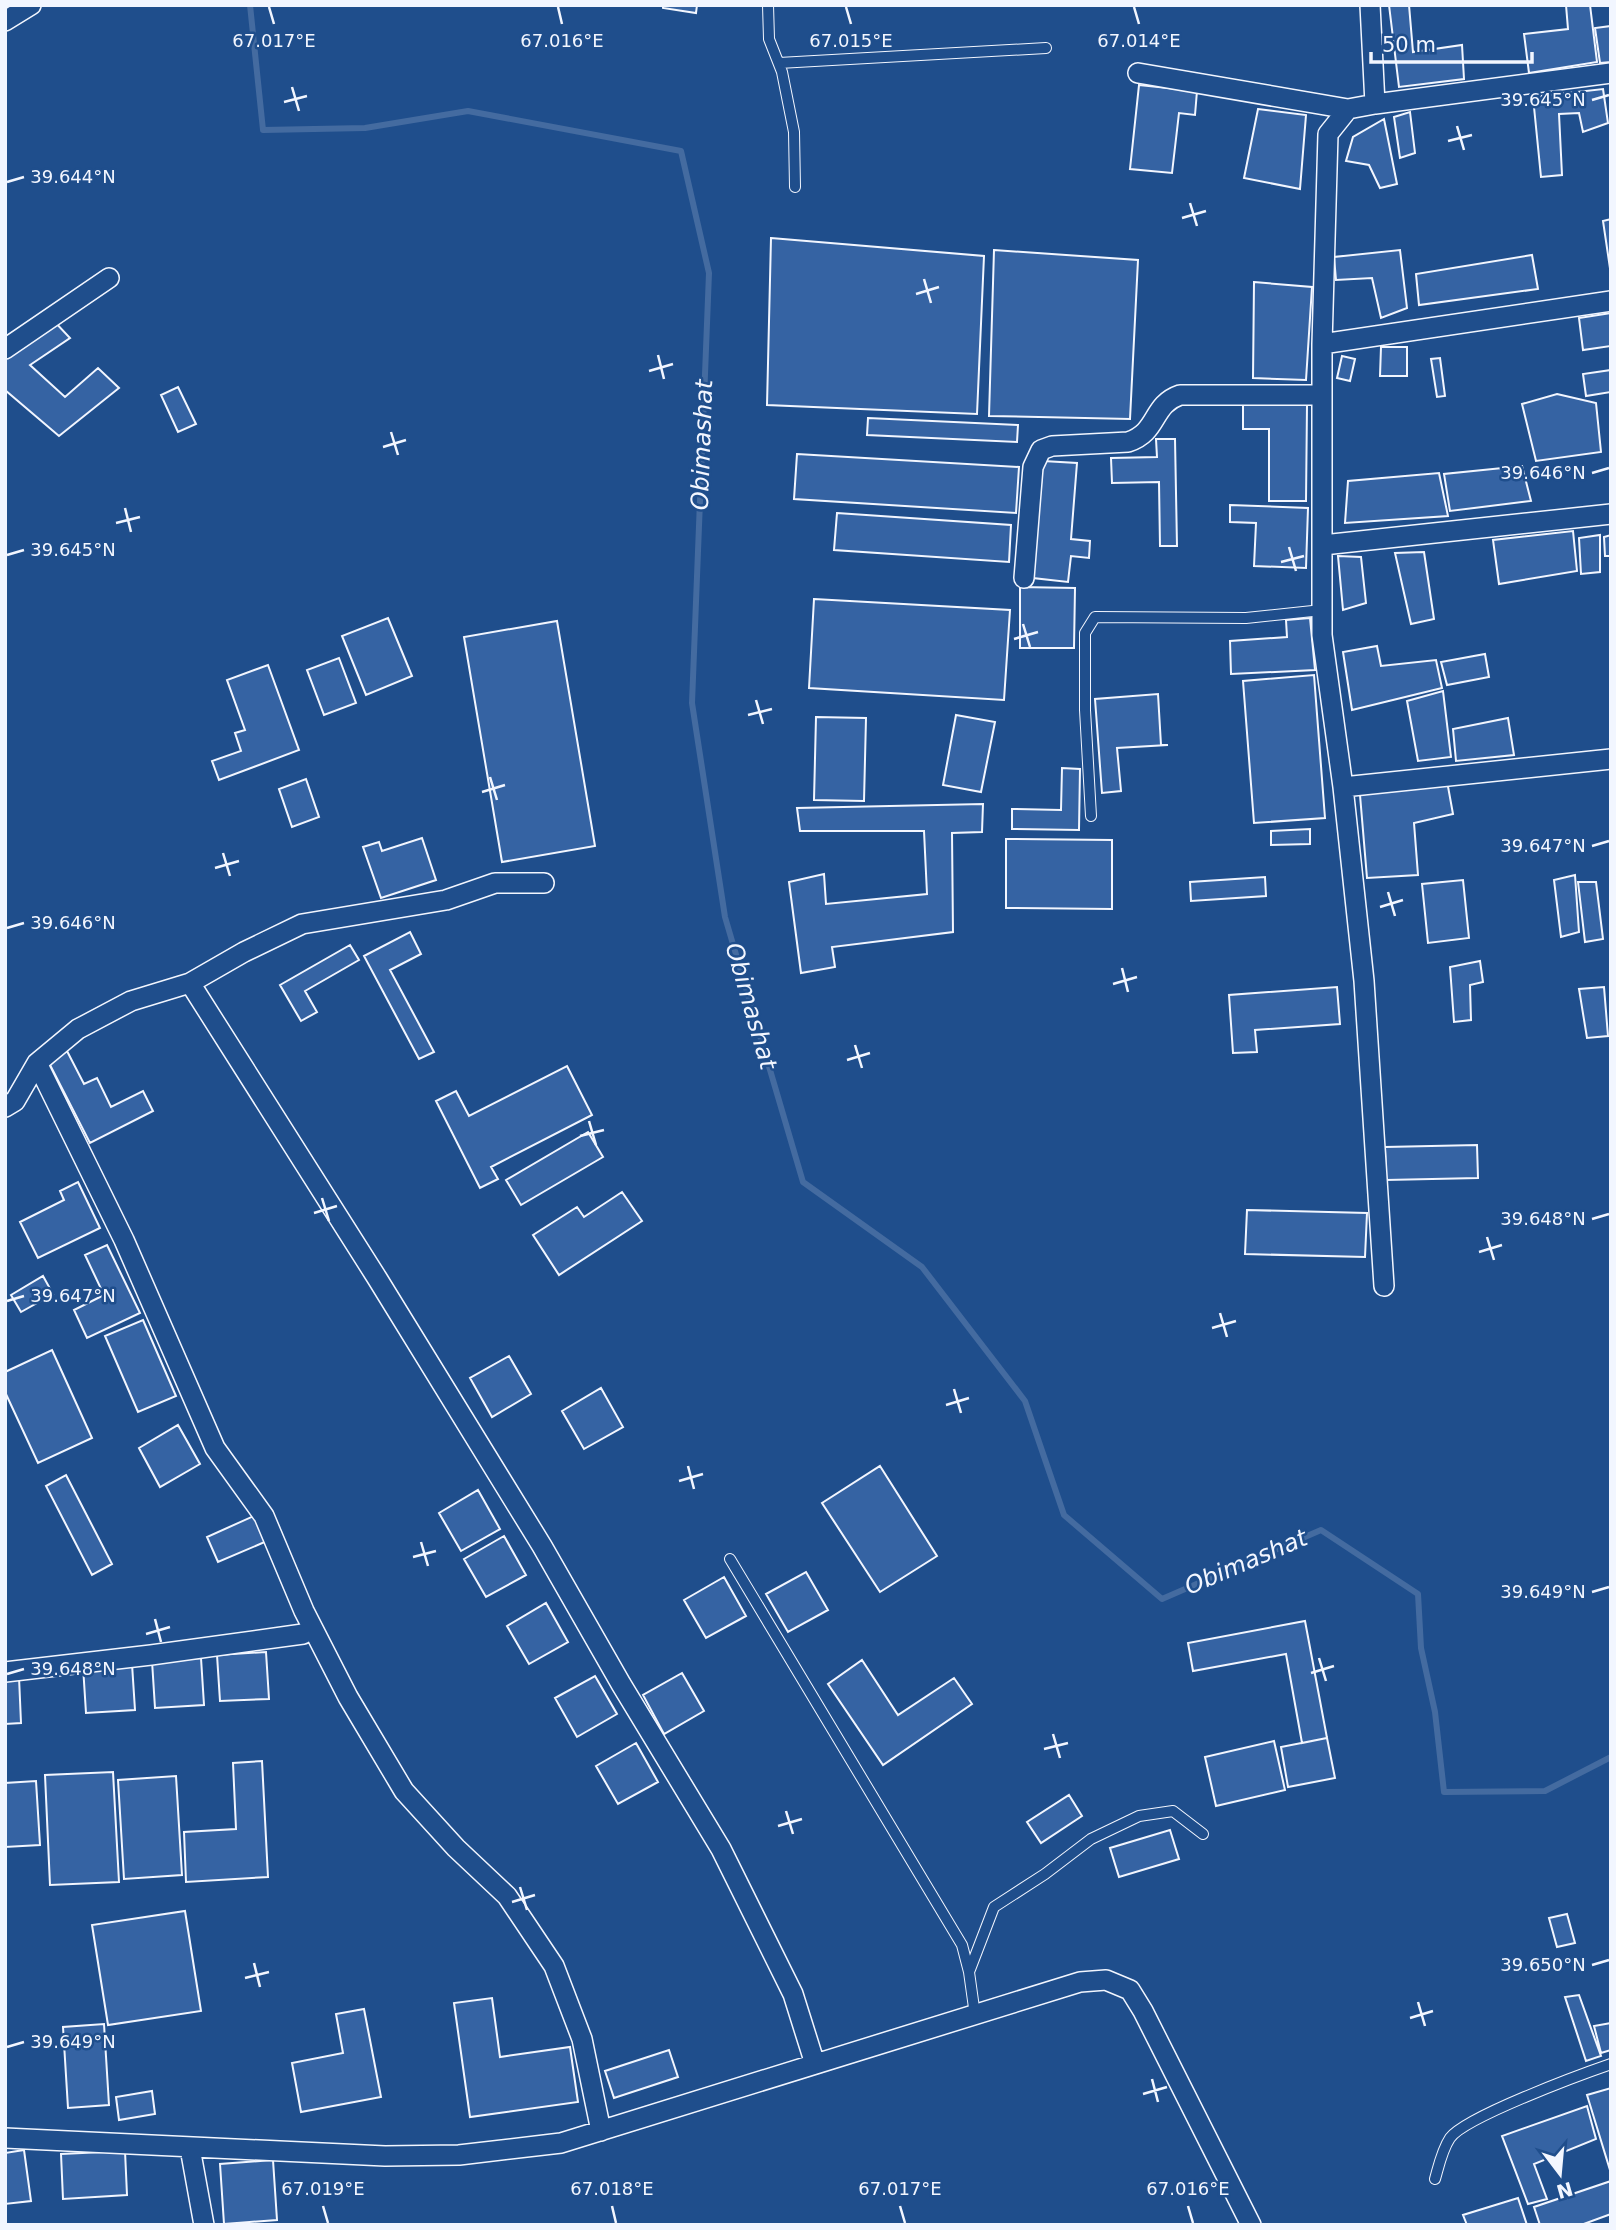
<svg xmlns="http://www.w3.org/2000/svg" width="1616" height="2230" font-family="'DejaVu Sans',sans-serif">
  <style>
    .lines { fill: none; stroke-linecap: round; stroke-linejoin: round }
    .stream { stroke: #446ba0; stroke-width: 6 }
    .building { fill: #3563a3; stroke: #f2f6ff; stroke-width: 2 }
    .service-casing { stroke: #f2f6ff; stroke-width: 12 }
    .minor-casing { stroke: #f2f6ff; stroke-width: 22 }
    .service { stroke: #1f4e8c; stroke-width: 10 }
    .minor { stroke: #1f4e8c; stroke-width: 19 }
    .ticks { fill: none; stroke: #f2f6ff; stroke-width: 2.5 }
    .labels { text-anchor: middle; stroke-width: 5; stroke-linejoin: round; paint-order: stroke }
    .water-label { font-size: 24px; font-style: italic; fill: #f2f6ff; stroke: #1f4e8c }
    .ticks-label { font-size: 18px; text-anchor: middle; fill: #f2f6ff; stroke: #1f4e8c; stroke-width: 5; stroke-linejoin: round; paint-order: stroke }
  </style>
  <rect width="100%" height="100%" fill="#1f4e8c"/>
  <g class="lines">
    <path class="stream" d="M250,5L263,130L365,128L468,111L681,151L709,273L692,703L725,917L803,1182L922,1267L1025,1401L1064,1515L1162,1599L1321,1530L1418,1594L1421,1648L1435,1712L1444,1792L1545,1791L1611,1757"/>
  </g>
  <path class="building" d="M663,5H697L696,13L663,8Z
    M1389,5H1409L1413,52L1462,45L1464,79L1399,87Z
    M1566,5H1590L1597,62L1529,73L1524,34L1568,29Z
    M1611,26V62L1600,63L1595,28Z
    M1139,85L1197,91L1195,115L1179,113L1172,173L1130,169Z
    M1603,89L1608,123L1583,132L1579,113L1559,114L1562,175L1541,177L1533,97Z
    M1258,109L1306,115L1300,189L1244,178Z
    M1410,112L1415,153L1400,158L1394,117Z
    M1384,119L1397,184L1380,188L1369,165L1346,161L1353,137Z
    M1611,219V275L1603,221Z
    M771,238L984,256L977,414L767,405Z
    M994,250L1138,260L1130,419L989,416Z
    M1400,250L1407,308L1381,318L1372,278L1336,280L1334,257Z
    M1532,255L1538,289L1419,305L1416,274Z
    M1254,282L1312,287L1306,380L1253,378Z
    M1611,313V346L1583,350L1579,318Z
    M53,320L70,338L30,365L65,397L98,368L119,388L59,436L5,390V355Z
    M1381,347H1407V376H1380Z
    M1342,356L1355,359L1350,381L1337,378Z
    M1440,358L1445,396L1437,397L1431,359Z
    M1611,370V392L1586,396L1583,374Z
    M178,387L196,424L178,432L161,395Z
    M1557,394L1596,403L1601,452L1536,461L1522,404Z
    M1243,405H1307L1306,501H1269V429H1243Z
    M868,418L1018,425L1017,442L867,435Z
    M1156,439H1175L1177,546H1160L1159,482L1112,483L1111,458L1157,457Z
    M797,454L1019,467L1016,513L794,499Z
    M1043,461L1077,463L1071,539L1090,541L1089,558L1071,556L1068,582L1033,578Z
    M1522,466L1531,501L1450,511L1444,474Z
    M1439,473L1448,516L1345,523L1348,481Z
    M1230,505L1308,508L1306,568L1254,566L1256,523L1230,522Z
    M837,513L1011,525L1009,562L834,550Z
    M1573,531L1577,571L1499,584L1493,540Z
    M1600,535V572L1581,574L1579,538Z
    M1611,535V556H1605L1604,537Z
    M1424,552L1434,619L1411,624L1395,553Z
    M1338,556L1361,557L1366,603L1343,610Z
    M1020,587L1075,588L1074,648H1020Z
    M814,599L1010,610L1004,700L809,688Z
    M388,618L412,676L366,695L342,636Z
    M1310,618L1315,670L1231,674L1230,641L1287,637L1286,620Z
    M557,621L595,846L502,862L464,637Z
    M1377,646L1381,666L1436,660L1442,688L1352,710L1343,652Z
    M1485,654L1489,677L1447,685L1441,662Z
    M339,658L356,703L324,715L307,670Z
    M268,665L299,750L219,780L212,761L241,751L235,733L245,730L227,680Z
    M1314,675L1325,818L1254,823L1243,681Z
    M1443,691L1451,757L1418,761L1407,701Z
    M1158,694L1161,745H1168L1117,748L1121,791L1102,793L1095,699Z
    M956,715L995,722L981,792L943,785Z
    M816,717L866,718L864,801L814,800Z
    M1508,718L1514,755L1456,761L1453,729Z
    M1062,768L1080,769L1079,830L1012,829V809L1061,810Z
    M306,779L319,817L292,827L279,789Z
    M1447,781L1453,814L1414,823L1418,875L1367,878L1360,795Z
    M983,804L982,832L952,833L953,932L832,947L835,967L801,973L789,882L824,874L826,904L927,894L924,831H800L797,808Z
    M1310,829V844L1271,845V831Z
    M422,838L436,880L381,898L363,847L379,842L382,851Z
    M1006,839L1112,840V909L1006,908Z
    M1575,875L1579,932L1561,937L1554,880Z
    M1265,877L1266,896L1191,901L1190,882Z
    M1463,880L1469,938L1428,943L1422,884Z
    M1578,882H1596L1603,939L1585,942Z
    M410,932L421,954L390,970L434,1052L419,1059L364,956Z
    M350,945L359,960L305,991L317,1012L301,1021L280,985Z
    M1480,961L1483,982L1470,985L1471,1020L1454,1022L1450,967Z
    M1337,987L1340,1024L1255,1030L1257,1052L1233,1053L1229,995Z
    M1604,987L1608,1036L1587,1038L1579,989Z
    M67,1051L84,1084L97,1078L111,1107L143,1091L153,1111L90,1143L48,1061Z
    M567,1066L592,1115L491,1167L498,1179L480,1188L436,1101L456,1091L469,1116Z
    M588,1132L603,1157L521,1205L506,1180Z
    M1477,1145L1478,1178L1386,1180L1385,1147Z
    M78,1182L100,1228L38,1258L20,1222L64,1200L60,1191Z
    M622,1192L642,1221L559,1275L533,1235L577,1207L584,1217Z
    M1247,1210L1367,1213L1365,1257L1245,1254Z
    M107,1245L140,1313L87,1338L74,1310L104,1295L85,1255Z
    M43,1276L53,1294L21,1312L11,1295Z
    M143,1320L176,1396L138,1412L105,1336Z
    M52,1350L92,1438L38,1463L5,1392V1372Z
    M509,1356L531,1394L492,1417L470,1378Z
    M601,1388L623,1427L584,1449L562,1411Z
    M178,1425L200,1464L160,1487L139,1448Z
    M880,1466L937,1556L880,1592L822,1503Z
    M66,1475L112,1564L92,1575L46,1486Z
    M478,1490L500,1529L461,1551L439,1513Z
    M256,1515L267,1541L218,1562L207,1537Z
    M504,1536L526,1575L486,1597L464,1559Z
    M806,1572L828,1610L788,1632L766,1594Z
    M724,1577L746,1616L706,1638L684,1600Z
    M546,1603L568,1642L529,1664L507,1626Z
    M1305,1621L1327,1738L1302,1743L1286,1654L1193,1671L1188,1643Z
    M266,1652L269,1699L220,1701L217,1655Z
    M201,1658L204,1705L155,1708L152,1661Z
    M862,1660L898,1715L954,1678L972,1704L883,1765L828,1684Z
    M132,1664L135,1710L86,1713L83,1666Z
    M682,1673L704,1711L664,1734L643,1695Z
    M595,1676L617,1714L577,1737L555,1698Z
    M19,1677L21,1723L5,1724V1678Z
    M1327,1738L1335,1778L1288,1787L1281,1747Z
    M1274,1741L1285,1790L1216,1806L1205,1757Z
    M636,1743L658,1782L618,1804L596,1766Z
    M262,1761L268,1877L186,1882L184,1832L236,1829L233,1763Z
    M113,1772L119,1882L50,1885L45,1775Z
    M176,1776L182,1875L124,1879L118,1780Z
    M36,1781L40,1845L5,1847V1783Z
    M1069,1795L1082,1816L1041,1843L1027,1822Z
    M1170,1830L1179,1859L1119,1877L1110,1848Z
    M185,1911L201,2011L108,2025L92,1925Z
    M1567,1914L1575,1943L1557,1947L1549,1918Z
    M1579,1995L1601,2056L1586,2061L1565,1997Z
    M492,1998L500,2057L570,2047L578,2102L470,2117L454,2003Z
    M364,2009L381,2097L301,2112L292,2063L343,2053L336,2014Z
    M1611,2023V2050L1601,2053L1594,2026Z
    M104,2024L109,2105L68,2108L63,2027Z
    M669,2050L678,2077L614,2098L605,2071Z
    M1611,2088V2169L1610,2170L1587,2095Z
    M152,2091L155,2114L119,2120L116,2097Z
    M1587,2106L1596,2139L1534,2164L1547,2199L1528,2204L1502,2136Z
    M24,2150L31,2201L5,2204V2153Z
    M125,2151L127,2195L63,2199L61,2154Z
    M273,2160L277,2220L224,2224L220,2164Z
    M1611,2181V2214L1581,2225H1540L1534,2207Z
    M1518,2198L1527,2225H1467L1463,2215Z"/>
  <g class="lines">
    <g class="service-casing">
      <path id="service" d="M768,5L769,39L782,72L794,132L795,187
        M779,63L1046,48
        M1091,816L1085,710V633L1095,617L1246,618L1322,610
        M730,1559L962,1945L969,1972L975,2015
        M969,1972L994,1907L1045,1874L1091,1839L1139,1816L1173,1811L1203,1834
        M1435,2179C1439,2165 1442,2150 1450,2138C1465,2117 1582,2074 1611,2064"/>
    </g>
    <g class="minor-casing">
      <path id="minor" d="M1370,5L1375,104
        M5,21L31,5
        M1138,73L1348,109
        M1322,344L1611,301
        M5,349L109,278
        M1323,545L1611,514
        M1024,578L1033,467L1041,450L1052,446L1128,442C1159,432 1151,405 1180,395H1322
        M1343,787L1611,759
        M190,983L377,1278L542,1546L621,1684L721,1849L793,1994L815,2064
        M37,1063L124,1240L215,1448L264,1516L304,1611L348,1697L404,1791L456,1848L507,1896L554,1966L582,2039L601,2131
        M5,1107L15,1101L37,1063L78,1029L131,1001L190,983L244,952L302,924L446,900L495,883H544
        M1384,1286L1364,981L1343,787L1322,635V344L1328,134L1348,109L1375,104L1611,73
        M5,1672L151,1655L303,1634
        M5,2138L385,2156L459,2155L561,2143L1080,1982L1106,1980L1130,1990L1143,2011L1251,2225
        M190,2148L204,2225"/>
    </g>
    <use href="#service" class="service"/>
    <use href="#minor" class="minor"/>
  </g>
  <path class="ticks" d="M269,7L274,24M558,7L562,24M846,7L851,24M1134,7L1139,24M292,87L299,111M1592,100L1609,95M284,102L307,96M1457,126L1464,150M1448,141L1472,135M7,182L24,177M1190,203L1197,226M1182,218L1206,211M924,279L931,303M916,294L939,287M658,355L664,379M649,371L673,364M391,432L398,455M383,447L406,440M1592,473L1609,468M125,508L131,532M116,523L140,517M1289,547L1296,571M7,555L24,550M1281,562L1304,556M1023,624L1030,647M1014,639L1038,632M756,700L763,724M748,715L772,709M490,777L497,800M482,792L505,785M1592,846L1609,841M223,853L230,876M215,868L239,861M1388,892L1395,916M1380,907L1403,900M7,928L24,923M1122,968L1128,992M1113,984L1137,977M855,1045L862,1068M847,1060L870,1053M589,1121L596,1145M580,1136L604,1130M322,1198L329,1221M314,1213L337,1206M1592,1219L1609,1214M1487,1237L1494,1260M1479,1252L1502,1245M7,1301L24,1296M1220,1313L1227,1337M1212,1328L1236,1321M954,1389L961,1413M946,1405L969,1398M688,1466L694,1489M679,1481L703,1474M421,1542L428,1566M413,1557L436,1551M1592,1592L1609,1587M155,1619L161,1642M146,1634L170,1627M1319,1658L1326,1681M1311,1673L1334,1666M7,1674L24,1669M1053,1734L1060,1758M1044,1749L1068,1743M786,1811L793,1834M778,1826L802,1819M520,1887L527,1910M512,1902L535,1895M254,1963L260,1987M1592,1965L1609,1960M245,1978L269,1972M1418,2002L1425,2026M1410,2018L1433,2011M7,2047L24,2042M1152,2079L1158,2102M1143,2094L1167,2087M323,2206L328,2223M612,2206L616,2223M900,2206L905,2223M1188,2206L1193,2223"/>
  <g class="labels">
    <g class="water-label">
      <text transform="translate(702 445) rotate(-88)" y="8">Obimashat</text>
      <text transform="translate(751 1006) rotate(74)" y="8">Obimashat</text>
      <text transform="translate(1246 1562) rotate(-23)" y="8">Obimashat</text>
    </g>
  </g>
  <g class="ticks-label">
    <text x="274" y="47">67.017°E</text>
    <text x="562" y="47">67.016°E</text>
    <text x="851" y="47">67.015°E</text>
    <text x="1139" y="47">67.014°E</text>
    <text x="1543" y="106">39.645°N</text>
    <text x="73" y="183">39.644°N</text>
    <text x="1543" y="479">39.646°N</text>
    <text x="73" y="556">39.645°N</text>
    <text x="1543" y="852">39.647°N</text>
    <text x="73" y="929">39.646°N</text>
    <text x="1543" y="1225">39.648°N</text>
    <text x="73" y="1302">39.647°N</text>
    <text x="1543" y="1598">39.649°N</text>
    <text x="73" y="1675">39.648°N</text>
    <text x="1543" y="1971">39.650°N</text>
    <text x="73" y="2048">39.649°N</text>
    <text x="323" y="2195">67.019°E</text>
    <text x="612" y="2195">67.018°E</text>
    <text x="900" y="2195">67.017°E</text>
    <text x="1188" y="2195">67.016°E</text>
  </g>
  <rect width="1616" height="2230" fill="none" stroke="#f2f6ff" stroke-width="14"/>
  <g transform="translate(1560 2174) rotate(164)" stroke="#1f4e8c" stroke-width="5" paint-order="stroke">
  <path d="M0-5L12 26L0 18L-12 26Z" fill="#f2f6ff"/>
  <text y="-10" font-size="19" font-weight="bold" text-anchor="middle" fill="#f2f6ff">N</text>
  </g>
  <path d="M1371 52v10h161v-10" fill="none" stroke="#f2f6ff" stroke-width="3.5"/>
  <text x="1382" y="52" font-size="21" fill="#f2f6ff" stroke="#1f4e8c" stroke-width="5" paint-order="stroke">50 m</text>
</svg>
